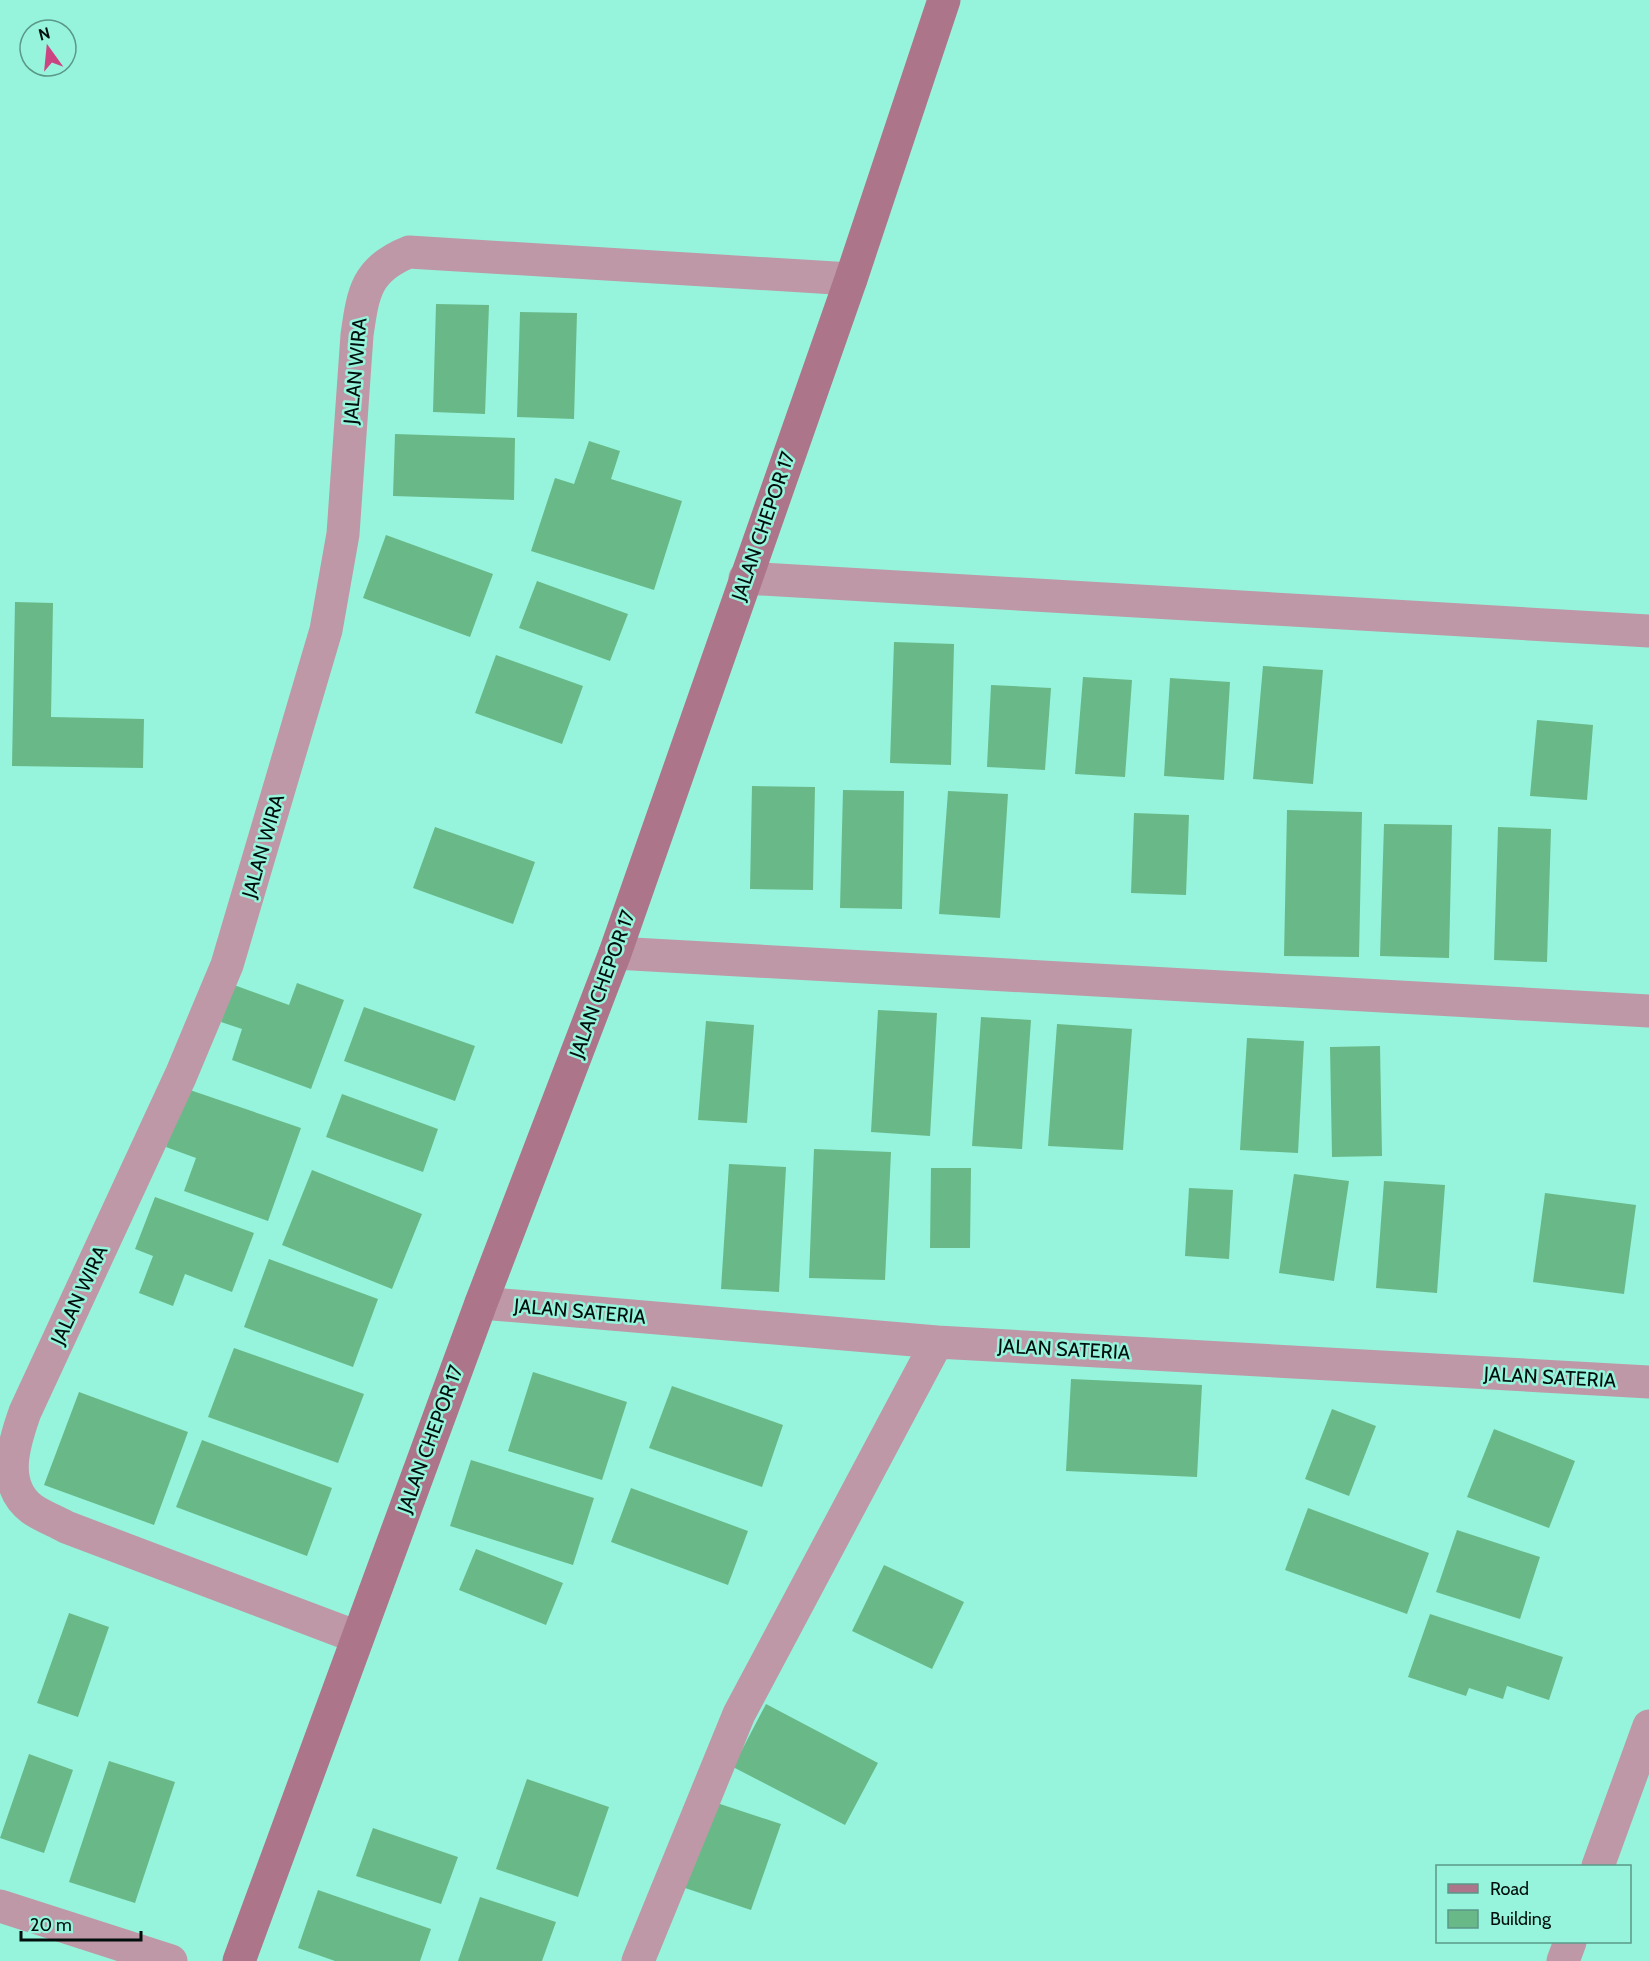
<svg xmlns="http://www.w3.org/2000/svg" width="1649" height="1961" font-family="Cabin,sans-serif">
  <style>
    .building { fill: #68b987 }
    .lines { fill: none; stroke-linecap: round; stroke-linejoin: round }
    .street { stroke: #be98a6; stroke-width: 33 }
    .secondary { stroke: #ac758a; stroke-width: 33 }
    .labels { text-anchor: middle; stroke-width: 5; stroke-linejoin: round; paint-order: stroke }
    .street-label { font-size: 20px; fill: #000f0b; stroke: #96f4dc }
  </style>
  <rect width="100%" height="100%" fill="#96f4dc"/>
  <path class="building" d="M436,304L489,305L485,414L433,412Z
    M520,312L577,313L574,419L517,417Z
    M395,434L515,438L514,500L393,496Z
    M589,441L620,451L611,479L682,501L654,590L531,551L555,478L574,484Z
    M386,535L493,574L470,637L363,598Z
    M537,581L628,614L610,661L519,628Z
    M15,602L53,603L51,717L144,719L143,768L12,766Z
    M894,642L954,644L951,765L890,763Z
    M496,655L583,686L562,744L475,713Z
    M1263,666L1323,670L1313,784L1253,779Z
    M1083,677L1132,680L1125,777L1075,774Z
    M1170,678L1230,682L1224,780L1164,776Z
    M991,685L1051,688L1045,770L987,767Z
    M1537,720L1593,725L1587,800L1530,796Z
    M752,786L815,787L813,890L750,889Z
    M843,790L904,791L902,909L840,908Z
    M948,791L1008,794L1000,918L939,914Z
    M1287,810L1362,812L1359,957L1284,956Z
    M1134,813L1189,815L1186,895L1131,893Z
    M1384,824L1452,825L1449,958L1380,956Z
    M435,827L535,862L513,924L413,888Z
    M1498,827L1551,829L1547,962L1494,960Z
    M297,983L344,1000L311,1089L232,1060L242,1029L221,1022L234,985L289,1005Z
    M364,1007L475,1046L455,1101L344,1061Z
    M878,1010L937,1013L930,1136L871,1132Z
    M981,1017L1031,1020L1022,1149L972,1146Z
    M706,1021L754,1025L747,1123L698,1120Z
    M1057,1024L1132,1029L1123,1150L1048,1146Z
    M1247,1038L1304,1041L1298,1153L1240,1150Z
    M1380,1046L1382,1156L1332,1157L1330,1047Z
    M187,1089L301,1128L268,1221L184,1191L196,1158L166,1147Z
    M342,1094L438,1129L423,1172L326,1137Z
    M814,1149L891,1152L885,1280L809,1278Z
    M729,1164L786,1167L779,1292L721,1289Z
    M931,1168H971L970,1248H930Z
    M312,1170L422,1214L392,1289L282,1245Z
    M1294,1174L1349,1181L1334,1281L1279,1273Z
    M1384,1181L1445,1185L1437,1293L1376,1288Z
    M1189,1188L1233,1190L1229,1259L1185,1256Z
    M1545,1193L1636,1205L1624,1294L1533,1282Z
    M155,1197L254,1233L232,1292L185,1274L173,1306L139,1293L153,1256L135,1249Z
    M269,1259L378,1299L353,1367L244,1327Z
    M234,1348L364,1394L338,1463L208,1417Z
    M533,1372L627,1402L602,1480L508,1451Z
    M1071,1379L1202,1385L1197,1477L1066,1471Z
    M672,1386L783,1425L762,1487L649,1448Z
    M79,1392L188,1432L154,1525L44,1485Z
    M1332,1409L1376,1426L1349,1496L1305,1479Z
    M1494,1429L1575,1461L1549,1528L1467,1497Z
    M202,1440L332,1488L307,1556L176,1507Z
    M471,1460L594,1498L573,1565L450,1526Z
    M631,1488L748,1531L728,1585L611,1542Z
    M1308,1508L1429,1553L1407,1614L1285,1570Z
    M1457,1530L1540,1557L1520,1619L1436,1592Z
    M476,1549L563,1583L546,1625L459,1590Z
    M884,1565L964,1602L932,1669L852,1631Z
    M69,1613L109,1627L78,1717L37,1703Z
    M1430,1614L1563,1657L1549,1700L1507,1686L1503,1699L1469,1688L1466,1696L1408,1677Z
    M766,1704L878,1763L845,1825L733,1767Z
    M29,1754L73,1770L44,1853L0,1838Z
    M109,1761L175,1782L135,1903L69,1882Z
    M527,1779L609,1807L578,1897L496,1869Z
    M711,1801L781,1824L751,1910L682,1887Z
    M373,1828L458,1857L441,1904L356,1876Z
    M318,1890L431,1929L420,1961H335L298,1948Z
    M480,1897L556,1922L542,1961H458Z"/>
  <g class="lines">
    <path class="street" d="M745,578L1649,631
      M615,953L1649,1011
      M481,1303L937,1342L1649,1382
      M357,1637L66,1527C55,1521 42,1516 32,1509C0,1485 14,1443 25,1412L181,1075L227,965L326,630L343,534L357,335C363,293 366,269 409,252L851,279
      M1598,1866L1649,1726
      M0,1906L171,1961
      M638,1961L739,1714L937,1342
      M1563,1961L1570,1942"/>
    <path class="secondary" d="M239,1961L481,1303L615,953L851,279L944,0"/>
  </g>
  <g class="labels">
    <g class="street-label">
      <text transform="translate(355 371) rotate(-85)" y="7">JALAN WIRA</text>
      <text transform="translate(763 526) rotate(-71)" y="7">JALAN CHEPOR 17</text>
      <text transform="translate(263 846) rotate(-74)" y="7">JALAN WIRA</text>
      <text transform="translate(602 984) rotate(-70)" y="7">JALAN CHEPOR 17</text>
      <text transform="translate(79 1295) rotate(-65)" y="7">JALAN WIRA</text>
      <text transform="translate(580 1311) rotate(5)" y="7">JALAN SATERIA</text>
      <text transform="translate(1064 1349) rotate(3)" y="7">JALAN SATERIA</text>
      <text transform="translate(1550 1377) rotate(3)" y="7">JALAN SATERIA</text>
      <text transform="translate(430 1439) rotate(-70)" y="7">JALAN CHEPOR 17</text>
    </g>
  </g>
  <rect x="1436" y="1865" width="195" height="78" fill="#96f4dc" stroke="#5a9888" stroke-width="1.5"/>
  <rect x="1448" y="1884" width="30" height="9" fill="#ac758a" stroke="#5a9888" stroke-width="1.5"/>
  <text x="1490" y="1895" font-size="18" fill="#000f0b">Road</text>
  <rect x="1448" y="1910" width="30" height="18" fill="#68b987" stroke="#5a9888" stroke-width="1.5"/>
  <text x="1490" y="1925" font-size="18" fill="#000f0b">Building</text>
  <g transform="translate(48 48) rotate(345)"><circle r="28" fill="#96f4dc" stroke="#5a9888" stroke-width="1.5"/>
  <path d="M0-4.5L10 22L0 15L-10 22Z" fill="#cc4583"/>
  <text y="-9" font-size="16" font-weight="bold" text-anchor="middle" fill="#000f0b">N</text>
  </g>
  <path d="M21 1931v9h120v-9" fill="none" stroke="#000f0b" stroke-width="3"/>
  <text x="30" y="1931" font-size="18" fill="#000f0b" stroke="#96f4dc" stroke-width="4.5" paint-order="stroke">20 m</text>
</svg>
